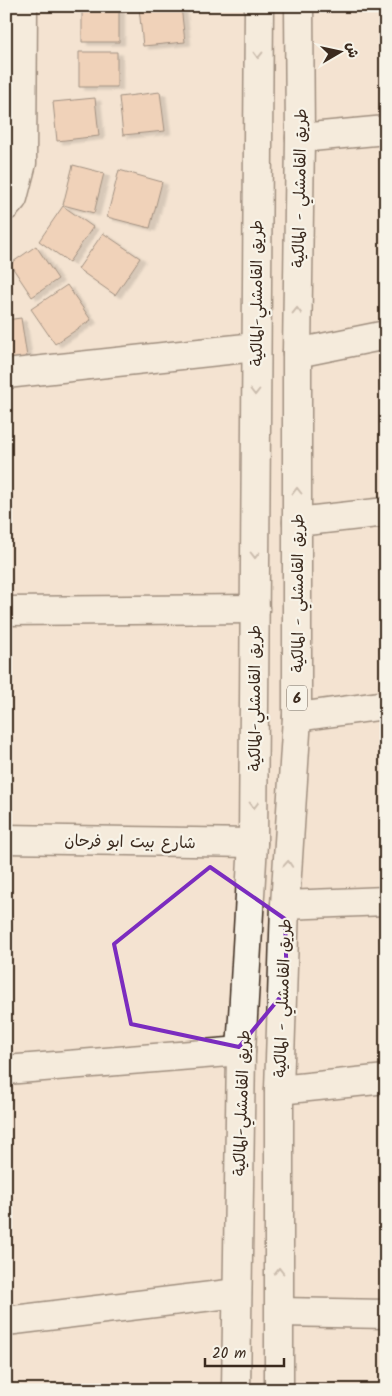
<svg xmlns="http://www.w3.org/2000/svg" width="392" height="1396" font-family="Kalam,'Playpen Sans Arabic',sans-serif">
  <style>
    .building { fill: #ecbd9c; stroke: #3b2a1e; filter: url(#shadow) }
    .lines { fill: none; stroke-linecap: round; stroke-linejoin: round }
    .minor-casing { stroke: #3b2a1e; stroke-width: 31 }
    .highway-casing { stroke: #3b2a1e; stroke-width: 31 }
    .minor { stroke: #f7f3e8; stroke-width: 28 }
    .highway { stroke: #f7f3e8; stroke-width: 28 }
    .oneway { stroke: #998e83 }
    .marked { fill: none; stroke: #7b2cbf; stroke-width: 4; stroke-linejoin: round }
    .labels { text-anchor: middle; stroke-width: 4.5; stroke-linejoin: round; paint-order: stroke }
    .shield { fill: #f7f3e8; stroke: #73665b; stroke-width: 1 }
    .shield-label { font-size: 15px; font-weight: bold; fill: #3b2a1e }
    .street-label { font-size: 16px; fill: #3b2a1e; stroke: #f7f3e8 }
  </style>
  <defs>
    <filter id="shadow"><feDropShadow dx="5.5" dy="3" stdDeviation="1" flood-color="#0004"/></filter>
  </defs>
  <rect width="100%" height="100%" fill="#f4e3d1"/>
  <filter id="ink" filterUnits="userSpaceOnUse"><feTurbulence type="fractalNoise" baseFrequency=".02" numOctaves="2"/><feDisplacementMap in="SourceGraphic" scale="10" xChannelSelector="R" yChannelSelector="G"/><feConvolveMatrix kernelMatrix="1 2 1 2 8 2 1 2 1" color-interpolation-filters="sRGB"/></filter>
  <g filter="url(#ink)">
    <path class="building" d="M153,6H181L185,42L143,46L139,8Z
      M82,7H119V42H82Z
      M79,52H117V87H79Z
      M160,92L165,131L123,135L119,97Z
      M6,98H9L13,137H6Z
      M95,98L99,136L57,141L53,102Z
      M73,165L104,173L94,213L63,205Z
      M119,170L162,182L150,228L107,217Z
      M63,206L93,227L69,262L39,241Z
      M103,233L140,258L115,295L78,269Z
      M36,246L58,279L32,297L10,264Z
      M67,285L91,320L55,344L31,309Z
      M21,318L27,357L6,360V320Z"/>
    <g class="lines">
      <g class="minor-casing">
        <path id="minor" d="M300,138L386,130
          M6,206L13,198L22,163L23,6
          M297,353L386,335
          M6,374L255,347
          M297,522L386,512
          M6,611L255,609
          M297,717L386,705
          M6,839L253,843
          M285,905L386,901
          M6,1070L241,1051
          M279,1090L386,1079
          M280,1312L386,1314
          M6,1321L237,1293"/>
      </g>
      <g class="highway-casing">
        <path id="highway" d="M236,1390L241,1051L253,843L259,6
          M279,1390V1090L285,905L297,717V353L300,138L299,6"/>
      </g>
      <use href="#minor" class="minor"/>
      <use href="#highway" class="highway"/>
    </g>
    <defs><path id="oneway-chevron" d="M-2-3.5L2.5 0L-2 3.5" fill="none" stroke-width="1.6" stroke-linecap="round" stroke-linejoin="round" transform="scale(1.25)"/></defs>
    <g class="oneway">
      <use href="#oneway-chevron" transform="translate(258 55) rotate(91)"/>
      <use href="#oneway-chevron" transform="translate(297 311) rotate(-89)"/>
      <use href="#oneway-chevron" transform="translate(255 392) rotate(90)"/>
      <use href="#oneway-chevron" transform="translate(297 491) rotate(-90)"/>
      <use href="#oneway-chevron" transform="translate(255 555) rotate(90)"/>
      <use href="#oneway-chevron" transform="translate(254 805) rotate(90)"/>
      <use href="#oneway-chevron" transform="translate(288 864) rotate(-86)"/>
      <use href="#oneway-chevron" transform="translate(279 1271) rotate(-90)"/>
    </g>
  </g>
  <path d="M0 0H392V1396H0ZM210,867L285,919L287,989L239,1047L131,1024L114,944Z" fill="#f4e3d1" fill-opacity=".55" fill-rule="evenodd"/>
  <path class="marked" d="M210,867L285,919L287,989L239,1047L131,1024L114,944Z"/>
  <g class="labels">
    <rect class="shield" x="287" y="685.5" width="20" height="25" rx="4"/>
    <g class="shield-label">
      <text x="297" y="703">6</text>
    </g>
    <g class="street-label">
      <text transform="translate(299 188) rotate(-89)" y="6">طريق القامشلي - المالكية</text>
      <text transform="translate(256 293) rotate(-90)" y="6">طريق القامشلي-المالكية</text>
      <text transform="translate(297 593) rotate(-90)" y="6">طريق القامشلي - المالكية</text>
      <text transform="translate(254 698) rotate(-90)" y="6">طريق القامشلي-المالكية</text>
      <text transform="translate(130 841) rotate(1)" y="6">شارع بيت ابو فرحان</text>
      <text transform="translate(282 998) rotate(-88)" y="6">طريق القامشلي - المالكية</text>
      <text transform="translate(241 1103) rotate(-88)" y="6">طريق القامشلي-المالكية</text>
    </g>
  </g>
  <rect width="392" height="1396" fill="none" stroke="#f7f3e8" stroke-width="25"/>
  <rect x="12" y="12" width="367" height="1371" fill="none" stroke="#3b2a1e" stroke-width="2" filter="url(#ink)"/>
  <g transform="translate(340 52) rotate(81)" stroke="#f7f3e8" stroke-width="4" paint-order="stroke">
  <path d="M0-4L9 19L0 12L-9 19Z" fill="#3b2a1e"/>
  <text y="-8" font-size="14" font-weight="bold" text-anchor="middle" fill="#3b2a1e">ش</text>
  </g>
  <path d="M205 1358v8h79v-8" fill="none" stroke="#3b2a1e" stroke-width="2.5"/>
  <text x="212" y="1358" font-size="15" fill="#3b2a1e" stroke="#f7f3e8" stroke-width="4" paint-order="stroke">20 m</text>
</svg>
